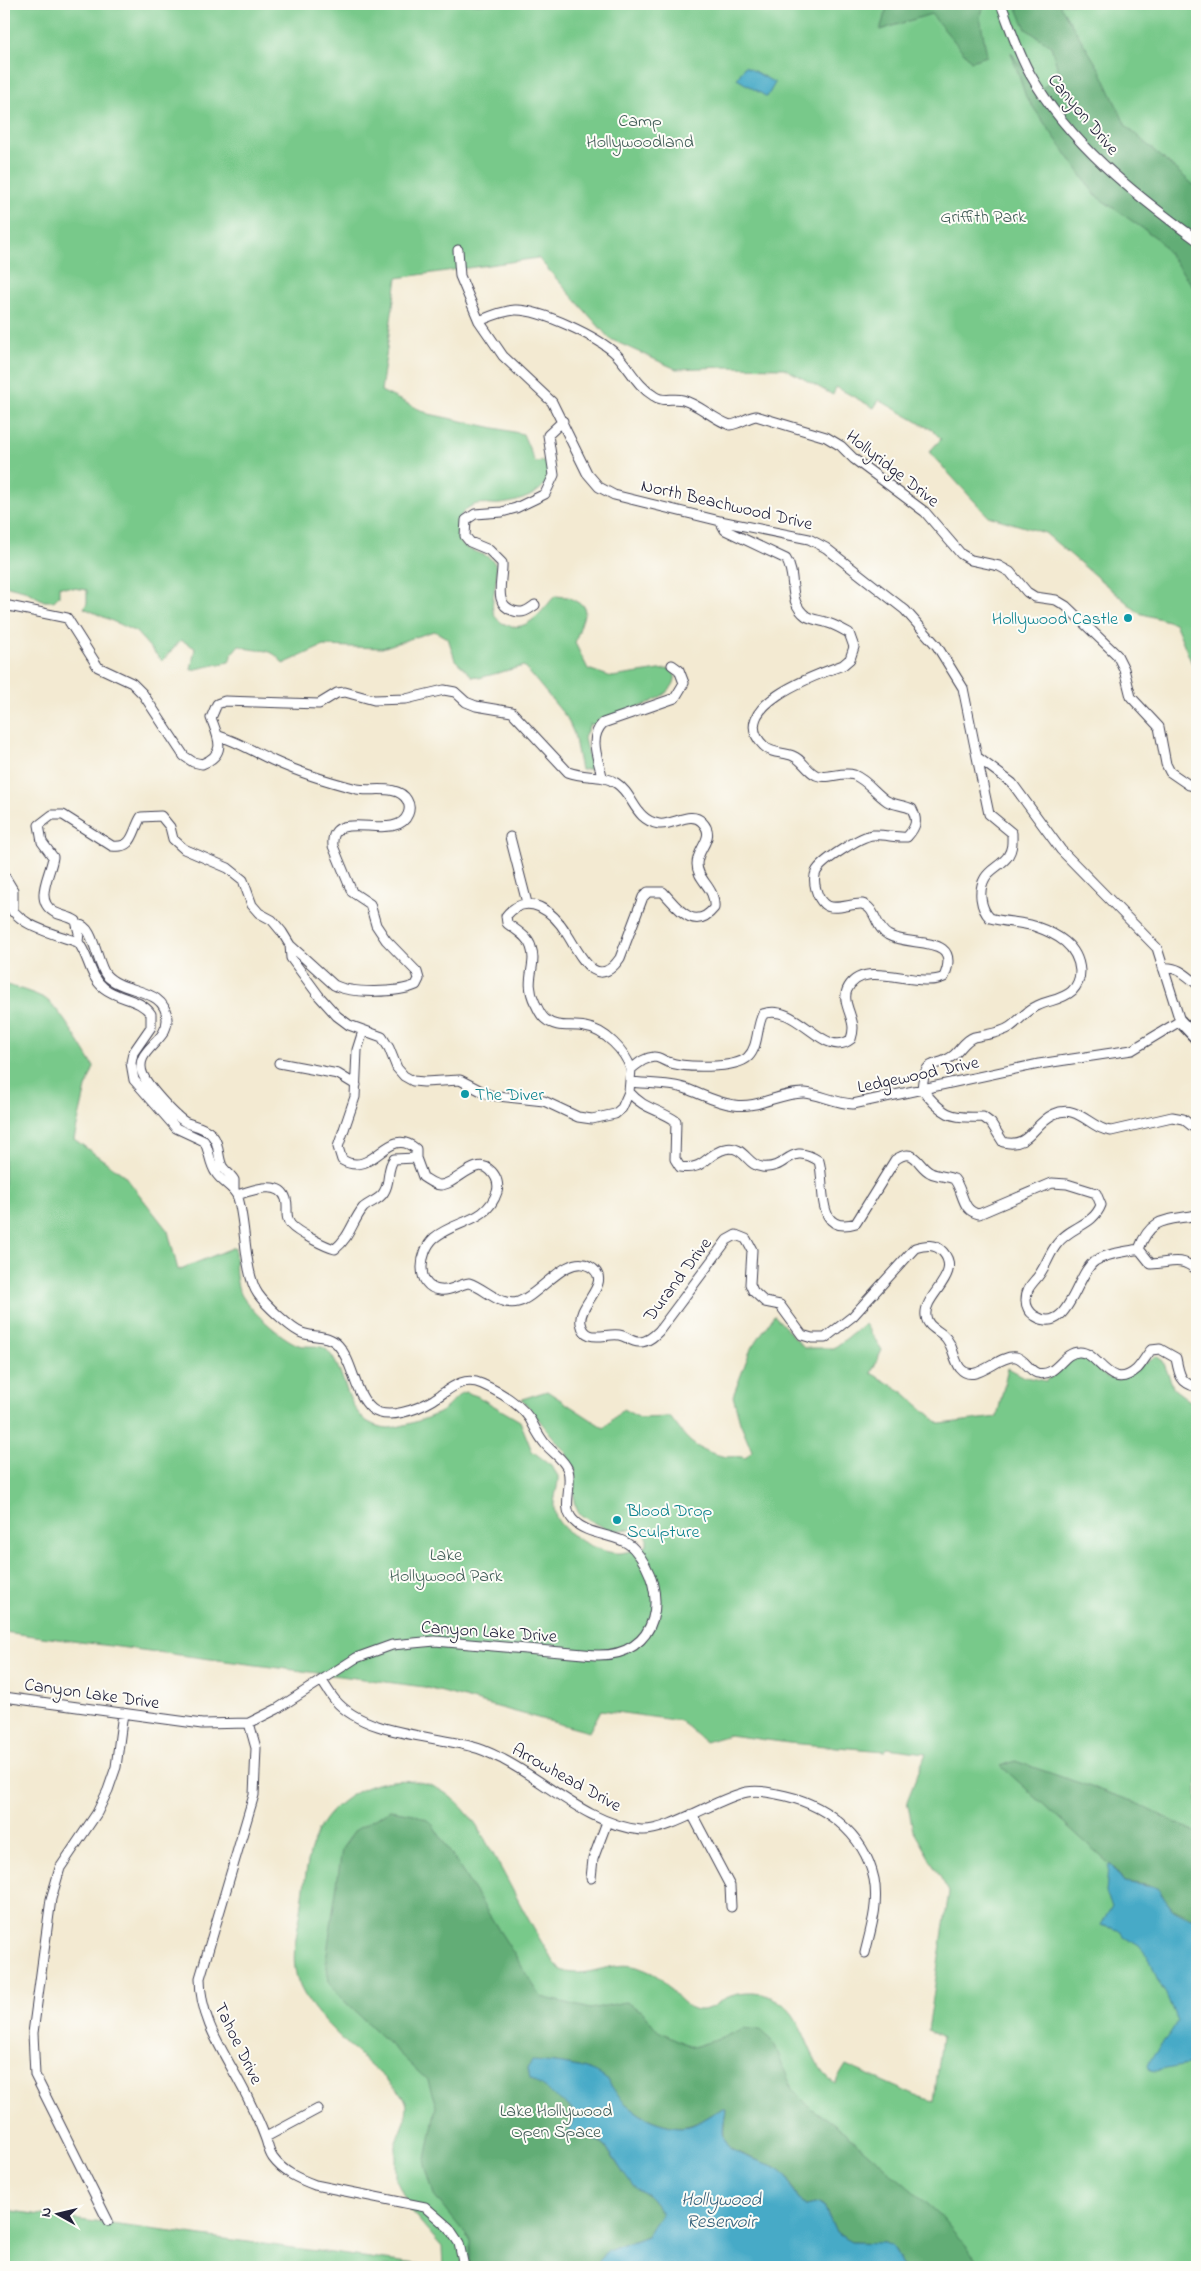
<svg xmlns="http://www.w3.org/2000/svg" width="1201" height="2271" font-family="'Indie Flower',sans-serif">
  <style>
    .green { fill: #78c98a; stroke: #4d7662 }
    .forest { fill: #62ad76; stroke: #426858 }
    .water { fill: #47aac7; stroke: #346681 }
    .lines { fill: none; stroke-linecap: round; stroke-linejoin: round }
    .street-casing { stroke: #414052; stroke-width: 11 }
    .secondary-casing { stroke: #414052; stroke-width: 14 }
    .street { stroke: #fff; stroke-width: 9 }
    .secondary { stroke: #fff; stroke-width: 11 }
    .culture-dot { fill: #0f9aa8; stroke: #fdfcf7; stroke-width: 2 }
    .labels { text-anchor: middle; stroke-width: 4; stroke-linejoin: round; paint-order: stroke }
    .street-label { font-size: 18px; fill: #22223b; stroke: #fdfcf7 }
    .park-label { font-size: 18px; fill: #405c57; stroke: #fdfcf7 }
    .culture-label { font-size: 18px; fill: #0d838f; stroke: #fdfcf7; text-anchor: start }
    .water-label { font-size: 19px; font-style: italic; fill: #335f7a; stroke: #fdfcf7 }
  </style>
  <rect width="100%" height="100%" fill="#fdfcf7"/>
  <filter id="ink" filterUnits="userSpaceOnUse"><feTurbulence type="fractalNoise" baseFrequency=".02" numOctaves="2"/><feDisplacementMap in="SourceGraphic" scale="10" xChannelSelector="R" yChannelSelector="G"/><feConvolveMatrix kernelMatrix="1 2 1 2 8 2 1 2 1" color-interpolation-filters="sRGB"/></filter>
  <filter id="wash" filterUnits="userSpaceOnUse"><feTurbulence type="fractalNoise" baseFrequency=".0096" numOctaves="4" result="noise"/><feDisplacementMap in="SourceGraphic" scale="20" xChannelSelector="R" yChannelSelector="G"/><feGaussianBlur stdDeviation="1.12" result="paint"/><feColorMatrix in="noise" values="0 0 0 0 0 0 0 0 0 0 0 0 0 0 0 0 0 1.4 0 .05"/><feComposite in="paint" operator="in"/></filter>
  <g filter="url(#wash)">
    <rect width="100%" height="100%" fill="#f3ead2"/>
    <path class="green" d="M4,4H1197V676L1175,623L1139,613L1045,533L988,516L929,452L941,439L932,430L879,400L874,408L836,387L833,395L784,368L725,367L676,369L610,339L538,258L397,278L381,391L429,414L523,434L535,462L547,461C558,489 523,502 500,504C492,505 482,502 474,505C465,508 460,515 458,524C451,557 487,547 495,564C503,583 478,615 507,625C528,633 543,609 555,596L568,597L584,606L585,612L575,643L588,669L612,677L666,669L671,670L675,675C679,700 617,714 598,720L594,725L590,724L584,738L591,769L581,770L574,734L567,718L524,666L479,678L476,676L473,677L455,660L448,638L434,631L382,648L323,646L283,664C270,643 256,655 239,645L232,653L229,662L191,670L195,648L181,640L162,661L136,632L84,608L87,603V590L59,586V596L54,601H44L24,590L4,585Z
      M4,984C17,988 32,992 44,998C58,1005 85,1052 94,1067L86,1088L74,1139L124,1175L168,1231L178,1270L235,1247C236,1262 234,1279 240,1292C247,1308 283,1340 299,1345C309,1348 321,1343 328,1351C350,1376 344,1425 388,1428C399,1428 433,1417 442,1411C451,1405 455,1396 465,1392L477,1396L520,1421L532,1451L551,1465L558,1476C559,1489 551,1500 555,1514C560,1533 601,1555 621,1553C629,1552 638,1548 647,1546V1536L643,1528L610,1531L579,1514L574,1502L575,1470L566,1453L522,1399L547,1391L604,1428L623,1409L640,1418L670,1417C688,1440 691,1448 722,1456C729,1458 737,1455 745,1458L752,1451L740,1422L733,1396L750,1351L774,1315L804,1348H834L865,1324L882,1350L871,1373L903,1392L940,1424L997,1417L1008,1368L1025,1377L1046,1381C1058,1372 1070,1357 1084,1356L1106,1377L1117,1380L1156,1356L1163,1361L1174,1389L1190,1401H1197V2267H443L442,2247L411,2211L396,2180V2142L406,2116L407,2105L402,2094C373,2065 310,2018 298,1981C290,1959 297,1933 301,1910C305,1885 306,1856 317,1833C338,1787 405,1763 448,1795C471,1812 483,1836 497,1861C517,1897 535,1935 559,1969C585,1982 610,1959 637,1967C645,1970 654,1973 661,1979C672,1989 682,2008 698,2010C710,2011 716,2003 726,1998C739,1992 757,1991 771,1997C809,2013 803,2061 835,2083L846,2065L916,2096L934,2101L942,2038L928,2030L949,1892L913,1830L907,1801L926,1753L887,1748L885,1751L789,1743L729,1735L705,1742L681,1721L601,1710L589,1732L424,1687L4,1632Z
      M4,2210L439,2267H4Z"/>
    <path class="forest" d="M888,4H985L980,17L987,56L971,61L931,14L880,30Z
      M1015,4H1059L1100,70L1126,126L1197,188V292L1158,239L1096,196L1026,97L1011,52L1037,91L1060,77L1051,46L1026,29Z
      M1015,1761L1132,1801L1197,1833V1922C1185,1910 1168,1912 1162,1894L1147,1885L1124,1882L1116,1870L1001,1766Z
      M390,1810L414,1814L431,1822L541,1997L590,2009L625,2002L642,2011L658,2031L693,2047L723,2038L743,2028L760,2030L774,2043L792,2089L812,2109L843,2131L937,2212L981,2264L988,2267H903L893,2247L885,2243L852,2242L836,2233L824,2205L820,2203L806,2206C790,2195 796,2186 785,2174C772,2160 727,2157 724,2137C723,2128 725,2118 726,2110C708,2110 699,2130 673,2126C655,2124 632,2112 620,2098C614,2092 610,2082 603,2077C584,2065 555,2062 533,2062L528,2069L574,2110V2117L567,2134C612,2136 609,2160 634,2186C637,2190 643,2192 647,2195C652,2199 657,2207 662,2213L647,2236L608,2251L594,2267H470V2240L434,2195L425,2165L436,2106L428,2081L338,1995L329,1981L326,1960L342,1849L354,1831Z"/>
    <path class="water" d="M745,66L775,83L767,97L737,79Z
      M1111,1865L1124,1882L1157,1888L1172,1909L1197,1922V2063L1156,2071L1150,2070L1148,2066C1154,2048 1170,2038 1177,2021L1166,1994L1158,1982L1150,1959L1139,1946L1124,1937L1122,1931L1101,1925L1112,1906L1106,1893L1108,1866Z
      M532,2061C550,2062 590,2066 603,2077C610,2082 614,2091 620,2098C627,2106 641,2116 651,2120C661,2124 677,2129 689,2126C699,2124 719,2107 726,2109C725,2118 721,2132 725,2140C733,2160 771,2159 785,2174C795,2186 790,2195 806,2206L820,2203L824,2206L836,2233L852,2242L885,2243L893,2247L903,2267H594L608,2251L647,2236L662,2213C657,2207 652,2199 647,2195C643,2192 637,2190 633,2186C610,2159 611,2135 567,2134L574,2117V2110L530,2078L528,2069Z"/>
  </g>
  <g filter="url(#ink)">
    <g class="lines">
      <g class="street-casing">
        <path id="street" d="M1001,4C1010,27 1018,53 1030,74C1069,143 1134,194 1197,240
          M458,250L460,276L479,321L503,356L552,402L587,473L599,487L614,495L720,521L809,539L826,548L905,610L937,646L963,688L977,757L1012,783L1061,850L1157,948L1180,1021L1132,1050L1039,1064L853,1104C835,1103 819,1094 805,1093C780,1092 759,1109 734,1105C717,1103 703,1095 687,1089C670,1083 648,1084 630,1082
          M479,321C491,316 502,311 515,310C540,309 598,337 616,354C629,367 637,386 654,396C663,403 673,397 683,400C700,405 713,419 730,425C740,424 745,418 756,416L826,437L841,446L854,459L925,512L961,554L971,560L999,566L1010,572L1027,592L1035,597L1056,600L1066,606L1117,655L1124,669L1131,697L1159,727L1166,764L1170,772L1189,785L1197,787
          M720,521L725,530L786,559C798,577 786,601 806,616C812,620 821,620 828,623C835,625 842,629 849,633L854,647L850,659L843,665C818,674 724,707 764,746C771,754 784,752 793,756C802,759 807,771 816,775C828,780 841,771 854,775C868,781 875,793 887,801C894,805 904,805 912,809C918,821 916,827 907,837C896,838 884,834 873,835C861,836 821,861 816,872C812,881 817,898 824,904C833,912 851,903 862,904C876,907 875,928 888,935C910,948 963,933 944,977C917,990 862,956 847,990C842,1002 853,1016 853,1028C853,1032 852,1036 851,1039C824,1061 797,1001 763,1014C756,1027 759,1046 748,1057C735,1069 684,1068 668,1062C663,1061 660,1057 654,1057C644,1058 639,1063 631,1069L629,1092C645,1110 657,1108 676,1121L675,1159L680,1167C704,1171 705,1155 725,1149C744,1144 747,1166 762,1167C789,1170 788,1141 819,1161C826,1185 814,1236 856,1223L895,1160C916,1145 917,1167 931,1173C937,1176 947,1176 954,1179C964,1191 961,1211 979,1214L1052,1183L1067,1184L1096,1193L1101,1205C1093,1226 1070,1226 1057,1244C1048,1255 1045,1270 1035,1280C1029,1287 1026,1291 1026,1300C1026,1307 1029,1312 1035,1316C1069,1337 1076,1273 1095,1261C1107,1253 1125,1252 1139,1249
          M4,605L67,618L98,667L132,683L143,694L184,756L193,762L202,764C228,754 218,737 211,718L217,704L225,701L319,704L337,693L345,692L374,700L406,699L444,690L455,692L466,702L476,706L512,712L568,772C586,779 600,773 616,783C634,794 634,820 659,824C673,826 691,810 702,822C717,837 697,848 697,864C697,881 716,887 714,908C694,933 677,907 663,892H648L643,897L620,958C596,993 580,954 567,934C554,912 527,890 506,916L507,923C515,930 528,936 531,947C538,966 523,979 535,1003C538,1008 540,1015 545,1019C556,1029 572,1024 585,1027C605,1030 625,1051 631,1069
          M535,605C528,610 523,614 514,611C492,605 503,580 502,563L489,550L470,542L465,536L466,520L475,514L502,512L516,508L545,494L554,475L548,435L563,421
          M219,736C239,742 256,753 274,761C300,773 330,782 357,789C372,792 398,784 407,800C410,805 410,809 408,814C396,845 329,804 333,846L352,892L370,904L376,925L386,940L417,972L419,979L416,985C398,993 351,994 334,985L290,945
          M977,757L989,814L1012,833C1012,842 1013,848 1008,856C1002,865 990,869 985,878C978,890 980,908 990,918C1004,922 1020,922 1034,926C1057,934 1078,945 1080,971C1080,979 1078,985 1072,991C1062,1000 1049,1000 1037,1006C1026,1011 1020,1020 1010,1027C1000,1034 986,1034 974,1037C965,1040 961,1049 954,1055C935,1070 925,1055 922,1089C943,1115 950,1119 983,1117L991,1123L1003,1142C1030,1149 1032,1124 1054,1114C1078,1103 1090,1129 1111,1131L1172,1117L1183,1119L1197,1130
          M602,776C598,758 588,738 603,723L675,698L684,683L679,670L672,665
          M510,837L527,903
          M4,875L13,890V912
          M4,895C14,926 51,933 78,942C89,956 89,976 104,988C119,1000 140,998 151,1014V1027L133,1053L131,1063L134,1080L176,1128L204,1141C210,1151 209,1163 216,1173C222,1183 235,1187 238,1198C246,1223 244,1274 258,1294C265,1304 291,1329 302,1333C315,1338 328,1334 338,1345C354,1363 354,1394 372,1409C387,1421 418,1409 433,1400C449,1390 462,1375 482,1384C500,1392 519,1403 530,1419C535,1428 539,1437 546,1445C553,1453 564,1459 568,1470C573,1486 561,1507 573,1520C588,1537 620,1533 634,1549C671,1591 660,1658 595,1655L435,1641L392,1645L356,1658L277,1709L249,1723L202,1724L4,1697
          M78,925C93,923 97,964 106,975C123,994 166,987 167,1019C168,1043 132,1050 143,1075C148,1086 176,1118 187,1123C195,1126 204,1127 211,1134C220,1143 217,1155 222,1166C225,1171 231,1175 234,1180V1190
          M78,942L79,933L76,921C69,916 61,916 54,912C33,900 51,874 53,857L42,842L39,825L52,815H63L112,846C134,849 132,832 141,817L161,816L170,827L173,839L184,849L228,868L243,880L252,905L259,913L272,920L282,932L290,945L291,958L319,996L337,1016L349,1025L382,1037L389,1048L397,1068L404,1076L413,1081L424,1082L460,1080L489,1095L544,1101L578,1117L592,1119L615,1114L622,1108L629,1092
          M1163,968C1177,966 1186,975 1197,984
          M363,1031L357,1050L355,1097L338,1147L342,1160C375,1179 387,1124 416,1149V1158L423,1177C428,1180 434,1185 440,1185C456,1185 476,1155 491,1171C497,1177 499,1185 497,1192C487,1223 455,1220 434,1238C419,1252 415,1287 440,1290C450,1292 459,1284 469,1283C485,1288 500,1307 518,1302C539,1296 567,1253 589,1266C616,1281 577,1304 581,1323C585,1344 605,1333 619,1335C627,1336 632,1343 640,1342C648,1342 654,1336 659,1331L727,1240L736,1235L746,1239L752,1250L750,1284L753,1291L765,1302L780,1305L802,1335L812,1338H825L853,1316L915,1248C925,1245 935,1243 943,1252C963,1275 923,1295 926,1316C927,1326 936,1329 943,1335C953,1343 953,1358 960,1368C975,1386 998,1354 1016,1357C1025,1359 1028,1370 1037,1373C1057,1378 1062,1352 1079,1352C1099,1351 1109,1394 1137,1369C1142,1364 1146,1356 1151,1350L1160,1349L1176,1358C1179,1374 1180,1383 1197,1387
          M279,1063L338,1074L356,1085
          M237,1195C250,1191 280,1179 286,1199C289,1208 284,1217 291,1225C297,1232 326,1247 335,1249C350,1237 352,1222 363,1208C369,1202 380,1200 384,1192C391,1181 386,1169 394,1159L416,1158
          M1139,1249C1151,1216 1167,1221 1197,1215
          M1139,1249L1151,1264C1172,1263 1179,1256 1197,1270
          M322,1681C326,1687 330,1694 335,1700C365,1735 431,1735 473,1747C483,1749 494,1755 504,1760C548,1783 590,1825 641,1830C669,1832 717,1798 747,1792C757,1790 768,1792 777,1794C822,1802 864,1832 874,1879C879,1904 871,1928 865,1953
          M249,1723L256,1748L254,1795L200,1978C200,2027 232,2062 251,2105C256,2115 261,2126 265,2137C268,2144 268,2151 273,2158C283,2172 299,2179 315,2185L425,2207L449,2228L459,2243L464,2267
          M692,1814L730,1886L731,1907
          M591,1878L593,1859L607,1822
          M266,2137L318,2109
          M108,2221L35,2075L33,2033L51,1899L60,1868L97,1813L108,1790L116,1767L123,1713"/>
      </g>
      <g class="secondary-casing">
        <path id="secondary" d="M1180,1021L1197,1039"/>
      </g>
      <use href="#street" class="street"/>
      <use href="#secondary" class="secondary"/>
    </g>
  </g>
  <g class="culture-dot">
    <circle cx="1128" cy="618" r="5"/>
    <circle cx="465" cy="1094" r="5"/>
    <circle cx="617" cy="1520" r="5"/>
  </g>
  <g class="labels">
    <g class="street-label">
      <text transform="translate(1084 114) rotate(50)" y="6">Canyon Drive</text>
      <text transform="translate(893 468) rotate(38)" y="6">Hollyridge Drive</text>
      <text transform="translate(727 504) rotate(13)" y="6">North Beachwood Drive</text>
      <text transform="translate(918 1074) rotate(-12)" y="6">Ledgewood Drive</text>
      <text transform="translate(677 1279) rotate(-53)" y="6">Durand Drive</text>
      <text transform="translate(489 1631) rotate(4)" y="6">Canyon Lake Drive</text>
      <text transform="translate(92 1693) rotate(8)" y="6">Canyon Lake Drive</text>
      <text transform="translate(567 1777) rotate(29)" y="6">Arrowhead Drive</text>
      <text transform="translate(239 2043) rotate(64)" y="6">Tahoe Drive</text>
    </g>
    <g class="park-label">
      <text x="640" y="126">Camp<tspan x="640" dy="21">Hollywoodland</tspan></text>
      <text x="983" y="222">Griffith Park</text>
      <text x="446" y="1560">Lake<tspan x="446" dy="21">Hollywood Park</tspan></text>
      <text x="556" y="2116">Lake Hollywood<tspan x="556" dy="21">Open Space</tspan></text>
    </g>
    <g class="culture-label">
      <text x="1118" y="624" text-anchor="end">Hollywood Castle</text>
      <text x="475" y="1100">The Diver</text>
      <text x="627" y="1516">Blood Drop<tspan x="627" dy="21">Sculpture</tspan></text>
    </g>
    <g class="water-label">
      <text x="721" y="2205">Hollywood<tspan x="721" dy="22">Reservoir</tspan></text>
    </g>
  </g>
  <rect width="1201" height="2271" fill="none" stroke="#fdfcf7" stroke-width="20"/>
  <g transform="translate(58 2214) rotate(278)" stroke="#fdfcf7" stroke-width="4" paint-order="stroke">
  <path d="M0-4L9 19L0 12L-9 19Z" fill="#22223b"/>
  <text y="-8" font-size="14" font-weight="bold" text-anchor="middle" fill="#22223b">N</text>
  </g>
</svg>
